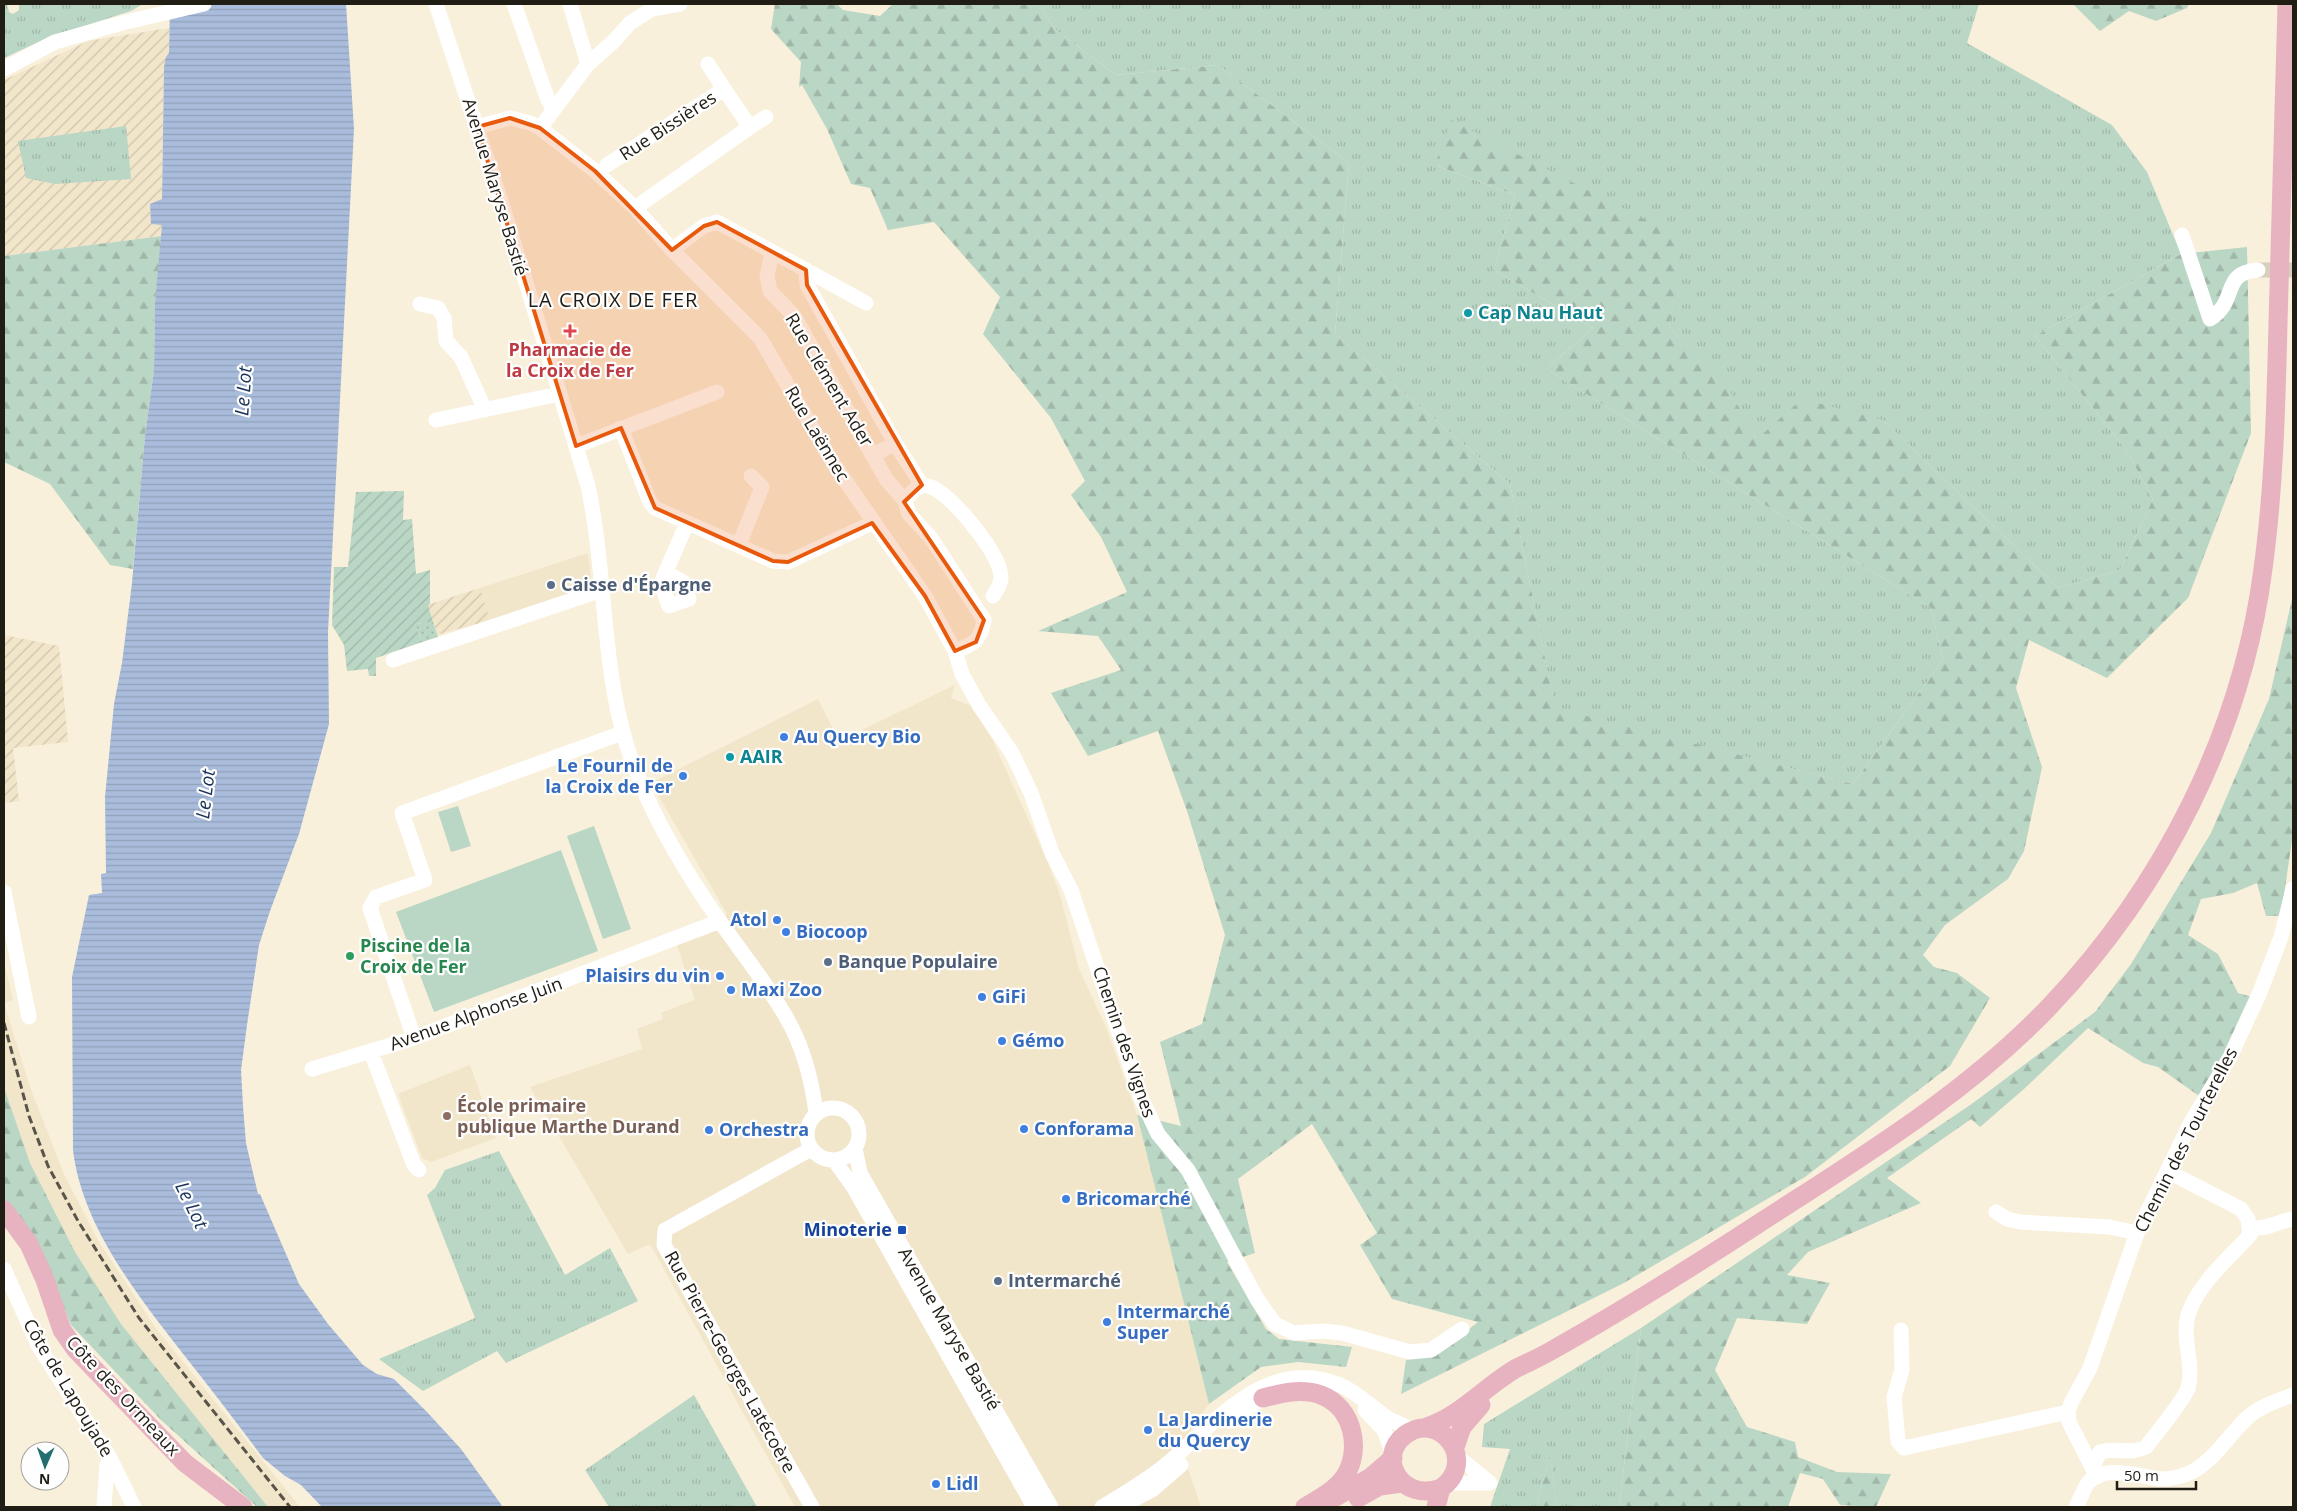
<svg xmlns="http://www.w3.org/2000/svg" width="2297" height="1511" font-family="'Open Sans',sans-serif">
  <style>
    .built { fill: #f1e5ca }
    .industrial { fill: url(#industrial-furrows) }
    .grass { fill: url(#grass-tufts) }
    .forest { fill: url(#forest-firs) }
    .park { fill: url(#park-dots) }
    .garden { fill: url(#garden-furrows) }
    .pitch { fill: #bad6c5 }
    .water { fill: url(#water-rules) }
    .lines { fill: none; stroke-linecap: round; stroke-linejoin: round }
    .minor-tunnel { stroke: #d8d0bd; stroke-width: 15; stroke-dasharray: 15 8; stroke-linecap: butt }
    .minor { stroke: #fff; stroke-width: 15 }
    .major { stroke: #e8b3c1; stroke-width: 19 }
    .rail { stroke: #595449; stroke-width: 3; stroke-dasharray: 8 4; stroke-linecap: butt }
    .marked { fill: #e8590c; fill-opacity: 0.2; stroke: #e8590c; stroke-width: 4; stroke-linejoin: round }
    .culture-dot { fill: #0f9aa8; stroke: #fefefe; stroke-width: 2 }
    .health-dot { fill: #e0444e; stroke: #fefefe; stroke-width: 2 }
    .service-dot { fill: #5c6f8a; stroke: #fefefe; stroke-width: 2 }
    .shop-dot { fill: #3f7fe0; stroke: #fefefe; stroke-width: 2 }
    .leisure-dot { fill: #2e9e5b; stroke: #fefefe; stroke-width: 2 }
    .education-dot { fill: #8d6e63; stroke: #fefefe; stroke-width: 2 }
    .transit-dot { fill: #1a4fb4; stroke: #fefefe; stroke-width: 2 }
    .labels { text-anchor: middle; stroke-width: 4.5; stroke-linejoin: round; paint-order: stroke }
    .street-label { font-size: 18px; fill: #201d15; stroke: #fefefe }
    .culture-label { font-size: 18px; font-weight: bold; fill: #0d838f; stroke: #fefefe; text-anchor: start }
    .health-label { font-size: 18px; font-weight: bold; fill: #be3a42; stroke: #fefefe }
    .service-label { font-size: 18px; font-weight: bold; fill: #4e5e75; stroke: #fefefe; text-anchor: start }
    .shop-label { font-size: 18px; font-weight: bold; fill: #366cbe; stroke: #fefefe; text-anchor: start }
    .leisure-label { font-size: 18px; font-weight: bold; fill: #27864d; stroke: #fefefe; text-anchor: start }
    .education-label { font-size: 18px; font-weight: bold; fill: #785e54; stroke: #fefefe; text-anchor: start }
    .transit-label { font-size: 18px; font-weight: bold; fill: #164399; stroke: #fefefe; text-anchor: end }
    .water-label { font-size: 19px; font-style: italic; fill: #19325a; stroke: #fefefe }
    .quarter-label { font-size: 20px; letter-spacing: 1px; fill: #201d15; stroke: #fefefe }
  </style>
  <defs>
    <pattern id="industrial-furrows" width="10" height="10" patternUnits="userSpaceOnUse" patternTransform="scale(1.25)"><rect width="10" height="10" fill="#f1e5ca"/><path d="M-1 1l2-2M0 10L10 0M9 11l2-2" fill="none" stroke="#cec4ad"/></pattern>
    <pattern id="grass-tufts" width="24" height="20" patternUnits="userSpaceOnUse" patternTransform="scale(1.25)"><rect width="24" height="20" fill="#bad6c5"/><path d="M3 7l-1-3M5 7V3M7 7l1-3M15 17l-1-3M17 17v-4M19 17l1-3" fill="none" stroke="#a0b7a8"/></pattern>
    <pattern id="forest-firs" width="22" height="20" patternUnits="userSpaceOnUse" patternTransform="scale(1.25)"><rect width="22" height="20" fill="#bad6c5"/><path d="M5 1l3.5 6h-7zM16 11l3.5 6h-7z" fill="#a0b7a8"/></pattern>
    <pattern id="park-dots" width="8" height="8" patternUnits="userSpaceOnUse" patternTransform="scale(1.25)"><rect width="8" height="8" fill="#bad6c5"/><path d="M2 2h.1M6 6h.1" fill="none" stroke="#a0b7a8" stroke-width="1.8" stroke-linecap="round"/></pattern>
    <pattern id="garden-furrows" width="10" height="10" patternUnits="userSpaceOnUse" patternTransform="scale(1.25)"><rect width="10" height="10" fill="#bad6c5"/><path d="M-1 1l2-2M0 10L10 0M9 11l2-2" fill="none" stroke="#a0b7a8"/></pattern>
    <pattern id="water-rules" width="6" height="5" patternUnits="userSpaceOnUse" patternTransform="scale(1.25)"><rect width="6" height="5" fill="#a9bcdb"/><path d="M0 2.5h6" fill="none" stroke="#91a1bb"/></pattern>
  </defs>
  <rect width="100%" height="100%" fill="#f9f0db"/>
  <path class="built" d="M588,553L592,587L490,620L480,588Z
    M955,685L951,698L971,706L992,739L1048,863L1060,895L1079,969L1106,1027L1137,1115L1209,1404L1180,1445L1201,1507H795L650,1244L628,1254L530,1087L642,1049L637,1029L663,1019L661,1013L695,1000L677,945L709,934L727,914L651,783L818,699L839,741Z
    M4,963L13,1000L4,1003L30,1087L64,1174L99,1242L155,1327L300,1507H268L121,1324L75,1252L30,1163L4,1087Z
    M470,1065L496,1138L431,1162L422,1158L398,1094Z"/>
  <path class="industrial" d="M169,28V53L164,67L162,200L150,204L151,223L162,224V236L4,256V80L88,41Z
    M480,588L490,620L437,635L427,605Z
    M4,635L59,646L68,742L13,748L19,801L4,803Z"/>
  <path class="grass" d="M7,4L9,12L13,14L19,10V4H143L131,11L47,38L4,58V5Z
    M1038,4H1979L1967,43L2112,125L2147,172L2181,254L2035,336L2125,448L2153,499L2120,570L2058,588L1883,420L1757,439L1724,383L1669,327L1684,240L1435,165L1515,195L1494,270L1593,328L1546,369L1931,608L1943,660L1853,784L1555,709L1510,484L1335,334L1349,163L1218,65L1116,75L1056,30Z
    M126,126L131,179L55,184L26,178L18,141Z
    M499,1151L565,1275L610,1248L638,1301L506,1363L497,1351L423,1391L379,1359L475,1318L427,1195L435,1188L445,1170Z
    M1641,1328L1619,1507H1557L1550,1456L1536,1507H1490L1510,1449L1482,1447L1484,1424Z
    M694,1395L757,1507H609L585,1470Z"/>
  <path class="forest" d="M775,4H837L843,10L880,16L893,4H1038L1056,30L1116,75L1218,65L1349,163L1335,334L1510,484L1555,708L1853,784L1943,660L1931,608L1546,369L1593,328L1494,270L1515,195L1435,165L1451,120L1685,240L1669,327L1725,383L1757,439L1802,399L1883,420L2058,588L2120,570L2153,499L2125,448L2035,336L2181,254L2247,247L2251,433L2188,598L2107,678L2029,640L2016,688L2042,767L2024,851L2008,879L1945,925L1923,955L1934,967L1957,973L1990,998L1950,1066L1805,1177L1622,1284L1401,1394L1406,1360L1439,1353L1478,1322L1392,1299L1360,1245L1377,1233L1312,1124L1238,1179L1255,1253L1227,1262L1266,1329L1279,1339L1352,1347L1346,1367L1298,1362L1261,1367L1209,1404L1137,1115L1181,1126L1160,1042L1202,1024L1225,935L1187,811L1158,731L1088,756L1051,693L1121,670L1098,636L1038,631L1127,592L1101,537L1071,495L1085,481L1051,418L983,334L1000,297L934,222L888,230L870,188L851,184L827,129L802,85L799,87L801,62L771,29Z
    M2073,4H2189L2187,8L2156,21L2129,11L2100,31Z
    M162,236L155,303L154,370L145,436L133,569L110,565L50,484L4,462V256Z
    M2293,595V833L2281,916H2266L2257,883L2233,893L2201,899L2188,935L2218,954L2238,993L2252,997L2202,1098L2158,1067L2143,1063L2088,1028L2024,1089L1980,1127L1971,1119L1887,1178L1921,1203L1808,1252L1787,1275L1830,1283L1807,1324L1737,1318L1715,1370L1747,1427L1795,1442L1798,1457L1837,1472L1891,1474L1876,1507L1840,1505L1823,1479L1800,1473L1788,1507H1619L1641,1328L1973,1103L2095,1012L2131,964L2211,833L2269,699Z
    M4,1087L30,1163L75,1252L121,1324L268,1507H257L161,1420L71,1325L37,1240L4,1201Z
    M1550,1455L1557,1507H1536Z"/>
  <path class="park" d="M433,622L438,637L422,642L415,624Z"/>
  <path class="garden" d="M404,491L403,520L412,519L416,574L430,570V604L428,606L433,622L415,624L422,642L376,658V676H369L368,669L347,671L344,645L332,625L334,567H348L356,492Z"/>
  <path class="pitch" d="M458,806L471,846L451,852L438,812Z
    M594,826L631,929L603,939L567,836Z
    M561,850L598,951L434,1012L396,912Z"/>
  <path class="water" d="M170,4H346L354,129L328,632L329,724L299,834L270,911L259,945L247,1025L241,1070L243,1106L246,1143L258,1194H260L299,1284L328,1324L363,1365L377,1374L394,1379L427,1412L461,1449L503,1507H322L301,1485L285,1476L263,1458C237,1423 211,1389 184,1355C138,1296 82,1226 73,1150L72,977L89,895L102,893L101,874L106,873L105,797L114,704L122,663L132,583L145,436L154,370L155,303L162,225L151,224L150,204L162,199L164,67L166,57L169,53Z"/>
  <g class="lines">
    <path class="minor-tunnel" d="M2258,270H2293"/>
    <path class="minor" d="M436,4L503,207L588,486C609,584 599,686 639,779C660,830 690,879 721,923C743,954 767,984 786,1017C803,1046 812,1081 816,1113
      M514,4L548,100L554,110
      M570,4L588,64
      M708,64L724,89
      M4,69L55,42L122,23L204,4
      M477,127L510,118L530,123L540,128L595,171L635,208L672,250L760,338L833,463L925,596L955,651L962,674L979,705L1012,753L1031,793L1052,853L1071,890L1141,1098L1158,1134L1188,1170L1257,1299L1275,1324L1294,1333L1323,1331L1342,1333L1410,1352L1431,1350L1462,1329
      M750,127L766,117
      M540,128L588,64L613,42L630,23L652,9L680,4
      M607,165L724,89L750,127L635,208
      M2182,235L2210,319C2239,301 2220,273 2258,270
      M672,250L704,226L717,222L806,270L807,285L895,443L874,455
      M772,252L767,276L770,291L794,316L886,479L905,501
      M806,270L866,303
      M420,304L438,308L444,318L446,341L461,357L485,410
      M436,420L559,394
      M621,428L650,502L655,508L773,561L788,562L872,523
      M895,443L922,485
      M576,446L717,392
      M739,545L762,487L751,476
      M666,573L683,582L689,599L669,606L661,583L687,523
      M955,651C973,645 981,640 984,620L931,538L909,514L905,501L912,492L922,485C927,486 933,487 937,490C957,503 1001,554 1001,578C1001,584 996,591 993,596
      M393,660L602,590
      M4,892L29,1017
      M414,1038L370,908L376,897L425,880L402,813L622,733
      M371,1052L414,1165L419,1170
      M312,1069L414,1038L720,921
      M807 1134a26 26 0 1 1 52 0a26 26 0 1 1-52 0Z
      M855,1148L860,1173L1051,1507
      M811,1149L665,1230L664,1245L812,1507
      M834,1160L854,1188L1034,1507
      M1996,1212L2007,1219L2020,1222L2110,1227L2137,1233
      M2249,1229L2266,1227L2291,1219
      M4,1269L38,1345L110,1458L134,1507
      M1901,1330L1902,1370L1894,1397L1898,1441L1904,1448L2068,1412
      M1365,1410L1384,1430L1393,1454
      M1229,1421L1246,1408L1273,1394
      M1457,1456L1490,1483
      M2093,1466L2100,1452C2116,1447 2131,1455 2146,1447C2155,1435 2185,1399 2188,1388C2195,1363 2180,1337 2189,1312C2200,1282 2229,1258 2250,1235L2248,1219L2241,1209L2167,1171
      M2097,1477L2069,1422L2068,1412L2071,1403L2090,1368L2137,1233L2191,1122L2230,1057L2260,992L2281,937L2293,889
      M1448,1483H1488
      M1122,1506L1152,1490L1181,1465
      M104,1507L107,1464L110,1458
      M1102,1507C1125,1493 1148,1480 1168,1463C1216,1422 1267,1355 1340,1385C1359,1393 1372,1408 1389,1419C1397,1423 1406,1426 1413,1430
      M2076,1507C2080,1500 2083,1490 2088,1483C2105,1463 2141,1477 2161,1479C2170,1479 2179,1477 2187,1474C2211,1465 2228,1436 2246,1419C2258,1407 2277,1401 2293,1395"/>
    <path class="major" d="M4,1210L29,1244L45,1280L62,1330L76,1350L185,1463L243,1507
      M1263,1398C1282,1393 1302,1388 1321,1395C1353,1407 1362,1449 1345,1476C1336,1490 1318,1499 1305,1507
      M1424,1428C1460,1417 1483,1388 1515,1369C1529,1362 1543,1356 1556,1348C1625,1309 1692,1267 1758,1224C1860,1158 1966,1094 2050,1006C2163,887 2242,732 2263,569C2274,488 2276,406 2278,323C2281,217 2284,110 2287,4
      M1455,1447L1462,1427L1481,1405
      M1358,1498L1380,1486L1402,1483
      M1332,1499L1371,1477L1393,1458
      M1436,1507L1441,1488C1479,1462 1440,1409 1405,1435C1375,1458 1402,1503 1441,1488"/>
    <path class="rail" d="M4,1023L29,1116L48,1166L78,1221L139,1318L290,1507"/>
  </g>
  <path class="marked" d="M510,118L540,128L595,171L672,250L704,226L717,222L806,270L807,285L922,485L904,502L984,620L976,642L955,651L925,596L872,523L788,562L773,561L655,508L621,428L576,446L477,127Z"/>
  <g class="culture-dot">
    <circle cx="1468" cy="313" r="5"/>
    <circle cx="730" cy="757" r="5"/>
  </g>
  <path class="health-dot" d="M567.5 323.5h5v5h5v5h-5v5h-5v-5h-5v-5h5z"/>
  <g class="service-dot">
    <circle cx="551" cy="585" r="5"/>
    <circle cx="828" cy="962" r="5"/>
    <circle cx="998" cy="1281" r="5"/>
  </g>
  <g class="shop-dot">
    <circle cx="784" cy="737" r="5"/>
    <circle cx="683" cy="776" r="5"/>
    <circle cx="777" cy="920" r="5"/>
    <circle cx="786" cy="932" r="5"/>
    <circle cx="720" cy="976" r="5"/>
    <circle cx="731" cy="990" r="5"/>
    <circle cx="982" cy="997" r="5"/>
    <circle cx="1002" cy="1041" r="5"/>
    <circle cx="1024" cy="1129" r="5"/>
    <circle cx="709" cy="1130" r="5"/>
    <circle cx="1066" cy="1199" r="5"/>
    <circle cx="1107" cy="1322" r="5"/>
    <circle cx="1148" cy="1430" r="5"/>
    <circle cx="936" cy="1484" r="5"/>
  </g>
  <circle class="leisure-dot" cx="350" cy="956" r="5"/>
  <circle class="education-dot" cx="447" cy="1116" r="5"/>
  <rect class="transit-dot" x="897" y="1225" width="10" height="10" rx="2.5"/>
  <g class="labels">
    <g class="street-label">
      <text transform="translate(668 126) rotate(-33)" y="6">Rue Bissières</text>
      <text transform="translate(495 187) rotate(73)" y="6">Avenue Maryse Bastié</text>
      <text transform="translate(829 380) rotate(59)" y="6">Rue Clément Ader</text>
      <text transform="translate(817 434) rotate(59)" y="6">Rue Laënnec</text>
      <text transform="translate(476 1014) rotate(-20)" y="6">Avenue Alphonse Juin</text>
      <text transform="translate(1124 1042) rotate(71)" y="6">Chemin des Vignes</text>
      <text transform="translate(2186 1140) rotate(-63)" y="6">Chemin des Tourterelles</text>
      <text transform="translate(949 1329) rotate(60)" y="6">Avenue Maryse Bastié</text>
      <text transform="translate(730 1362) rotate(61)" y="6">Rue Pierre-Georges Latécoère</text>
      <text transform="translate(68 1388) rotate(59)" y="6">Côte de Lapoujade</text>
      <text transform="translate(123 1396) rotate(47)" y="6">Côte des Ormeaux</text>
    </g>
    <g class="culture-label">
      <text x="1478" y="319">Cap Nau Haut</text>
      <text x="740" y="763">AAIR</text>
    </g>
    <g class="health-label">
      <text x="570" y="356">Pharmacie de<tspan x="570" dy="21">la Croix de Fer</tspan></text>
    </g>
    <g class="service-label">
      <text x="561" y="591">Caisse d'Épargne</text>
      <text x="838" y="968">Banque Populaire</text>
      <text x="1008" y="1287">Intermarché</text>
    </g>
    <g class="shop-label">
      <text x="794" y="743">Au Quercy Bio</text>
      <text x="673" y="772" text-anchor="end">Le Fournil de<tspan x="673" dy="21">la Croix de Fer</tspan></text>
      <text x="767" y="926" text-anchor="end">Atol</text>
      <text x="796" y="938">Biocoop</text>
      <text x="710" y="982" text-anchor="end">Plaisirs du vin</text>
      <text x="741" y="996">Maxi Zoo</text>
      <text x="992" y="1003">GiFi</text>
      <text x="1012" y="1047">Gémo</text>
      <text x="1034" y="1135">Conforama</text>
      <text x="719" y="1136">Orchestra</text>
      <text x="1076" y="1205">Bricomarché</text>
      <text x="1117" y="1318">Intermarché<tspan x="1117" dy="21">Super</tspan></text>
      <text x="1158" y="1426">La Jardinerie<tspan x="1158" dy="21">du Quercy</tspan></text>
      <text x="946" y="1490">Lidl</text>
    </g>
    <g class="leisure-label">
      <text x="360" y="952">Piscine de la<tspan x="360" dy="21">Croix de Fer</tspan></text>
    </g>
    <g class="education-label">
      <text x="457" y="1112">École primaire<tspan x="457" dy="21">publique Marthe Durand</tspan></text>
    </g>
    <g class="transit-label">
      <text x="892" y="1236">Minoterie</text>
    </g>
    <g class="water-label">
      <text transform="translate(243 391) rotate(-86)" y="7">Le Lot</text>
      <text transform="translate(205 794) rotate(-83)" y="7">Le Lot</text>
      <text transform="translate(192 1205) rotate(64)" y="7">Le Lot</text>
    </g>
    <g class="quarter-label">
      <text x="613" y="307">LA CROIX DE FER</text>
    </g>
  </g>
  <rect width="2297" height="1511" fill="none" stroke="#201d15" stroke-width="10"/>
  <g transform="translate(45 1466) rotate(182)"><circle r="24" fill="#fefefe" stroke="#a5a4a1"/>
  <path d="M0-4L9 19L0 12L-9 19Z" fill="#236f6f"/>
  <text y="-8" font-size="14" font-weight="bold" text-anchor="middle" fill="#201d15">N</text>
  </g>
  <path d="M2117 1481v8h79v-8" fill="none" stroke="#201d15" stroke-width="2.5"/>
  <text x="2124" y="1481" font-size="15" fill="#201d15" stroke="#fefefe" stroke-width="4" paint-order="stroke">50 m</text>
</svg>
